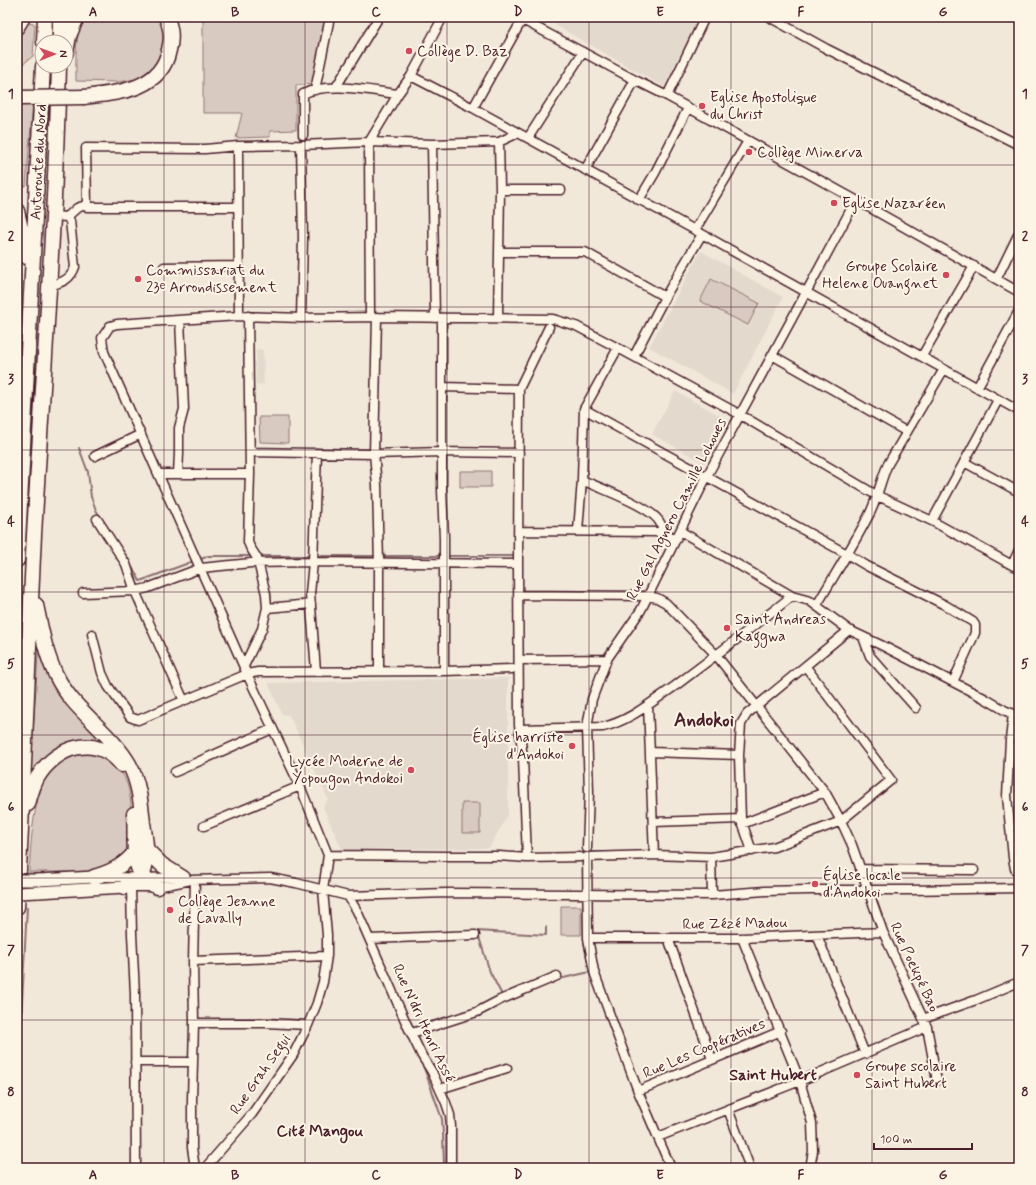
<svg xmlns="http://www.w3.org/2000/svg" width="1036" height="1185" font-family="Mynerve,sans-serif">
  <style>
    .built { fill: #e4d9cd }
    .green { fill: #d8cac0; stroke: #917476 }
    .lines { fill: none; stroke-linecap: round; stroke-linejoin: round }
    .stream { stroke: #8b6d6f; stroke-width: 2 }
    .street-casing { stroke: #4a1f2b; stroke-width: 11 }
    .secondary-casing { stroke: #4a1f2b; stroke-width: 14 }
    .highway-casing { stroke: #4a1f2b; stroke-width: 17 }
    .street { stroke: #fcf5e5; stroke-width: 8 }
    .secondary { stroke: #fcf5e5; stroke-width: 11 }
    .highway { stroke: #fcf5e5; stroke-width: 14 }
    .secondary-bridge-casing { stroke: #4a1f2b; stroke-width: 14; stroke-linecap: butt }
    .highway-bridge-casing { stroke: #4a1f2b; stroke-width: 17; stroke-linecap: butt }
    .secondary-bridge { stroke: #fcf5e5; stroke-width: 11 }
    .highway-bridge { stroke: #fcf5e5; stroke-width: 14 }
    .grid { fill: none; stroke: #4a1f2b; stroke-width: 1; stroke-opacity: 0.55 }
    .poi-dot { fill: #d1495b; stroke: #fcf5e5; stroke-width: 1.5 }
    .labels { text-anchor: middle; stroke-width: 4; stroke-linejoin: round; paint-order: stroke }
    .poi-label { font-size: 15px; fill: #4a1f2b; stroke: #fcf5e5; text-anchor: start }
    .street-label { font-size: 15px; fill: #4a1f2b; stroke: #fcf5e5 }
    .neighbourhood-label { font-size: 16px; font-weight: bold; fill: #4a1f2b; stroke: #fcf5e5 }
    .district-label { font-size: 19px; font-weight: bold; fill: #4a1f2b; stroke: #fcf5e5 }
    .neatline { fill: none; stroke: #4a1f2b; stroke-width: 1.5 }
    .grid-label { font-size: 13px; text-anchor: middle; font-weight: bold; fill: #4a1f2b }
  </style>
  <rect width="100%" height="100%" fill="#f1e8da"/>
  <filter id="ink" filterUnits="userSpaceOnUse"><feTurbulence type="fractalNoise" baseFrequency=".025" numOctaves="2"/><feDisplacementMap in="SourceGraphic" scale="8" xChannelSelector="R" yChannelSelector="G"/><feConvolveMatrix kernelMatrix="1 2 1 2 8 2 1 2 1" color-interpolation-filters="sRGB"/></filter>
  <g filter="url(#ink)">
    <path class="built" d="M541,17H699L664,87Z
      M701,251L783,297L733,394L649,347Z
      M256,349L263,350L264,384L256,385Z
      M675,391L728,420L704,463L652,434Z
      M508,678V815L489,848L342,850L323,807L328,799L289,715L282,714L268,683Z"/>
    <path class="green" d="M85,17H160L165,37L161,55L152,69L136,79L118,82L76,81C76,61 74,34 85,17Z
      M203,17H327L314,84L296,85V130L270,131V137L236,138L242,113H203Z
      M28,23L35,24L33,56L17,69V39Z
      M17,102H33L26,186L19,187L17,180Z
      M711,279L759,303L748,325L700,301Z
      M259,417H288V443L260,442Z
      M460,471H491V487H460Z
      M39,640L103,742C85,740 63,742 48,754C40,760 35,772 30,781Z
      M87,752C91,753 97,754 101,756C139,770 131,820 130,852L121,863L94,872H29C31,844 32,815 41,789C42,785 43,780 45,777C54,762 71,756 87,752Z
      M462,803H480V833H462Z
      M561,906H581V935H561Z"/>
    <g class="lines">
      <path class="stream" d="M79,448L88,472L91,497L96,510L101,518
        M116,542L126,556
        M258,556H312
        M316,556H378
        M382,556H442
        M446,556H516
        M199,560L208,556H254
        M129,562L140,581L194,561
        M583,856V852H625
        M583,868V892
        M559,979L590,972L584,942L583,896
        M503,997L490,972L477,931L546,935V927
        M417,1035L421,1045
        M424,1064L423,1065L442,1119L443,1133L444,1168
        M17,1100L27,907"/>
      <g class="street-casing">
        <path id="street" d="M517,17L635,80L667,96L856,200L1019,292
          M769,17L827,49L1019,145
          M411,76L473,108L702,234L1019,411
          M336,87L379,17
          M315,90L330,17
          M667,96L705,17
          M473,108L522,20
          M303,135V94C327,81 372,91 398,94
          M528,138L583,52
          M432,144L435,318
          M238,146L239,316
          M585,170L635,80
          M500,190H561
          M639,200L655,173L688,108
          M238,207H87L86,148L205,149L238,146L301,145L369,142L398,94L411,76L443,17
          M67,217L77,208L86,205
          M695,230L748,141
          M499,252H585L665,297
          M164,267L239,266
          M997,278L1019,233
          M48,287C61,282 70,281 75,267L70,221L67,217L52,216
          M370,317L369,142L432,144L499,142L518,133
          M377,317L374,454L377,485L379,563V671
          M301,318L303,238L301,145
          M442,318V490L444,538V671
          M498,318L500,190L499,142
          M772,355L907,432
          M634,356L665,297L702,234
          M922,356L974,266
          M443,387L519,389
          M977,388L1019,311
          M584,409L847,554L867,566L945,605L973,622L975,625V633L953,682
          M250,452L374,454L442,452L519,453
          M95,456L141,434
          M964,462L1019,492
          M159,474H250
          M178,474L179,453V428L184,409L180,320
          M582,480C600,488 649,506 659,521C661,524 663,528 664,532
          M97,519L126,564L135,591L184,701
          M932,521L998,400
          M519,531L664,532L675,539
          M578,531L582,480L584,409L618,348
          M680,531L792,596L810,601L849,630L883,646L984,698L1006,711L1019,716
          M1012,565L1019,550
          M83,593L135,591L148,588L201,568L251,563L313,562L518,564
          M518,595L648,596L657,598L666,603L716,655L825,792L841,821L852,845L883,932L927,1027L937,1081
          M817,605C835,574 855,543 871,511C878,496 881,479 888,464L944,369
          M267,608L311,604
          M92,634L102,673L108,686L130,717L138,720L247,674L258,672L444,671L512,669
          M863,637L870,656L916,708
          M519,660L607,659
          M244,666L262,629L267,608L266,594L257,558L250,547L248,542L250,474L248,316
          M316,671L310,594L313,562L317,453
          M648,705L654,855
          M1013,714L1010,740L1007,796L1013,858L1015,869L1019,870
          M520,729L603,727C630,721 653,701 675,686C714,657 753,627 792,596
          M650,752L739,755
          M175,772L272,729
          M653,822L741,819
          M742,824L825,792
          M204,826L300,786
          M587,848L589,792L587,727L592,699L607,659L641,610L707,476L856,200
          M752,851L741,819L739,755L741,724L747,714L849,630
          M328,855L446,856H499L527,858L580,857
          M711,857L712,895
          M527,858L523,758L519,725L518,564L519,389L549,327
          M860,869L974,870
          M104,877L181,878
          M130,887H157L191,880L270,878L296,883L348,896L447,893L712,895L765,891L808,890H910L1019,888
          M131,887L132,934L135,994L136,1168
          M348,896L357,911L407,1025L422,1056L432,1072L446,1103L450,1115L451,1127V1168
          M817,935L865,1054
          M588,938H742L883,932
          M668,938L712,1059
          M742,938L800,1081L812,1123L813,1151L810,1168
          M370,939L475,935
          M193,961L327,956
          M923,1019L976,1000L1019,982
          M194,1023H266L308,1025
          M412,1033L477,1012L500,1000L557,976
          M135,1062H193
          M440,1089L507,1068
          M638,1091L781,1031
          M728,1109L750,1168
          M658,1137L800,1081L927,1027
          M195,1168L192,1148V1100L194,1023L193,961L195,880
          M205,1168L252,1114L293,1055L308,1025L317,1003L323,982L327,956V935L323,890L328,855L300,786L247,674L104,352L102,338L110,326L117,324L239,316L301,318L377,317L553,319L576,326L618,348L739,414L876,495L932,521L1012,565L1019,568
          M671,1168L638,1091L594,972L588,938L587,857L654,855L711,857L774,847L841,821L891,780L806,667"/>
      </g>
      <g class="secondary-casing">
        <path id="secondary" d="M39,880L94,877
          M38,892L125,887"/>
      </g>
      <g class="highway-casing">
        <path id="highway" d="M17,27L23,17
          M44,42L45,17
          M60,42V17
          M66,52L69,36L77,17
          M84,97C116,93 161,91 169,50C172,39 171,27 166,17
          M17,211L27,257
          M17,560L43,66
          M36,605C41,628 45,653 56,675C73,711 110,731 129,764C139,782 141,804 143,823C146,842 149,859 142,877L125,887
          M28,804C30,796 33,786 37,778C56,746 96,733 122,765
          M134,814C136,833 131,859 142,876C145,881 152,884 157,887
          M147,850L162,865L183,878
          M94,877C111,872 124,866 135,852
          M17,907C24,783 28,659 34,535C43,379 55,222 59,66"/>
      </g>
      <use href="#street" class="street"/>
      <use href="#secondary" class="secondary"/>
      <use href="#highway" class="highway"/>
      <g class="secondary-bridge-casing">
        <path id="secondary-bridge" d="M17,880H39
          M17,893L38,892"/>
      </g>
      <g class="highway-bridge-casing">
        <path id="highway-bridge" d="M20,98L84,97"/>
      </g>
      <use href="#secondary-bridge" class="secondary-bridge"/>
      <use href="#highway-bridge" class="highway-bridge"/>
    </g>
  </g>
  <path class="grid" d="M164,17V1168M305,17V1168M447,17V1168M589,17V1168M731,17V1168M872,17V1168M17,165H1019M17,307H1019M17,450H1019M17,592H1019M17,735H1019M17,878H1019M17,1020H1019"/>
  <g class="poi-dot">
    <circle cx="409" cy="51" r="4"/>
    <circle cx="702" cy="106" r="4"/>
    <circle cx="749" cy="152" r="4"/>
    <circle cx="834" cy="203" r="4"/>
    <circle cx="946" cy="275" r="4"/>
    <circle cx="138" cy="279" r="4"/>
    <circle cx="727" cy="628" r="4"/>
    <circle cx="572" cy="746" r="4"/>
    <circle cx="411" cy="770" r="4"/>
    <circle cx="815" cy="884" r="4"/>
    <circle cx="170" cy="910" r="4"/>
    <circle cx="857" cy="1075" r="4"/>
  </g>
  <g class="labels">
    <g class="poi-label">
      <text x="417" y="56">Collège D. Baz</text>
      <text x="710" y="102">Eglise Apostolique<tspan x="710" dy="17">du Christ</tspan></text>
      <text x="757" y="157">Collège Minerva</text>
      <text x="842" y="208">Eglise Nazaréen</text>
      <text x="938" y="271" text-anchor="end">Groupe Scolaire<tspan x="938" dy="17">Helene Ouangnet</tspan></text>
      <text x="146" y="275">Commissariat du<tspan x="146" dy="17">23ᵉ Arrondissement</tspan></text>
      <text x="735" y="624">Saint Andreas<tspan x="735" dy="17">Kaggwa</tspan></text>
      <text x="564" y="742" text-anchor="end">Église harriste<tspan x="564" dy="17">d'Andokoi</tspan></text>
      <text x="403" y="766" text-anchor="end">Lycée Moderne de<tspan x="403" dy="17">Yopougon Andokoi</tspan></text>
      <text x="823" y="880">Église locale<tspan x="823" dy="17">d'Andokoi</tspan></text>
      <text x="178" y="906">Collège Jeanne<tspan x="178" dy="17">de Cavally</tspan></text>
      <text x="865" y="1071">Groupe scolaire<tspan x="865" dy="17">Saint Hubert</tspan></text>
    </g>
    <g class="street-label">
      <text transform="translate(38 162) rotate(-87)" y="5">Autoroute du Nord</text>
      <text transform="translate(676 509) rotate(-63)" y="5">Rue Gal Agnero Camille Lohoues</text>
      <text transform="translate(735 923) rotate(-1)" y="5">Rue Zézé Madou</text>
      <text transform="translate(915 967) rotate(65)" y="5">Rue Poekpé Bao</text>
      <text transform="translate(424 1023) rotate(65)" y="5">Rue N’dri Henri Assé</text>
      <text transform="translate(704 1048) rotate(-23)" y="5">Rue Les Coopératives</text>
      <text transform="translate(260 1074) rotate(-55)" y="5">Rue Grah Segui</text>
    </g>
    <g class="neighbourhood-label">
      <text x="773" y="1080">Saint Hubert</text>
      <text x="320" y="1136">Cité Mangou</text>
    </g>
    <g class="district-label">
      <text x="704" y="726">Andokoi</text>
    </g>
  </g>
  <rect width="1036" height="1185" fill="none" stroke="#fcf5e5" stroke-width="44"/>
  <g transform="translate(54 54) rotate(89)"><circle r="19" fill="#fcf5e5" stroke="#b59f9b"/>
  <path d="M0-3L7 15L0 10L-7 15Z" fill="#d1495b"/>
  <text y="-6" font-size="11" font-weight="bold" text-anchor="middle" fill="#4a1f2b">N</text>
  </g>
  <path d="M874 1143v6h98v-6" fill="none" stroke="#4a1f2b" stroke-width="2"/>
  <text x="880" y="1143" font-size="12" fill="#4a1f2b" stroke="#fcf5e5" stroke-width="3" paint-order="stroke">100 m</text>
  <rect x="22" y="22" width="992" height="1141" class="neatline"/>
  <g class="grid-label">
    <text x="93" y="16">A</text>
    <text x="235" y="16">B</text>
    <text x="376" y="16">C</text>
    <text x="518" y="16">D</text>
    <text x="660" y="16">E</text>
    <text x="801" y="16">F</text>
    <text x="943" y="16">G</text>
    <text x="11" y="98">1</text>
    <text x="1025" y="98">1</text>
    <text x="11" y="240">2</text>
    <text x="1025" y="240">2</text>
    <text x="11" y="383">3</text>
    <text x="1025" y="383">3</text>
    <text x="11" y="526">4</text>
    <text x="1025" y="526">4</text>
    <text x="11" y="668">5</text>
    <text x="1025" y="668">5</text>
    <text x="11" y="811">6</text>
    <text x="1025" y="811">6</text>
    <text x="11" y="954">7</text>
    <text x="1025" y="954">7</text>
    <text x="11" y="1096">8</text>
    <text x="1025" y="1096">8</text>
    <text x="93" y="1179">A</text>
    <text x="235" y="1179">B</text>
    <text x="376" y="1179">C</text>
    <text x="518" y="1179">D</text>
    <text x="660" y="1179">E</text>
    <text x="801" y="1179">F</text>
    <text x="943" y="1179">G</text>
  </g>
</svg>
